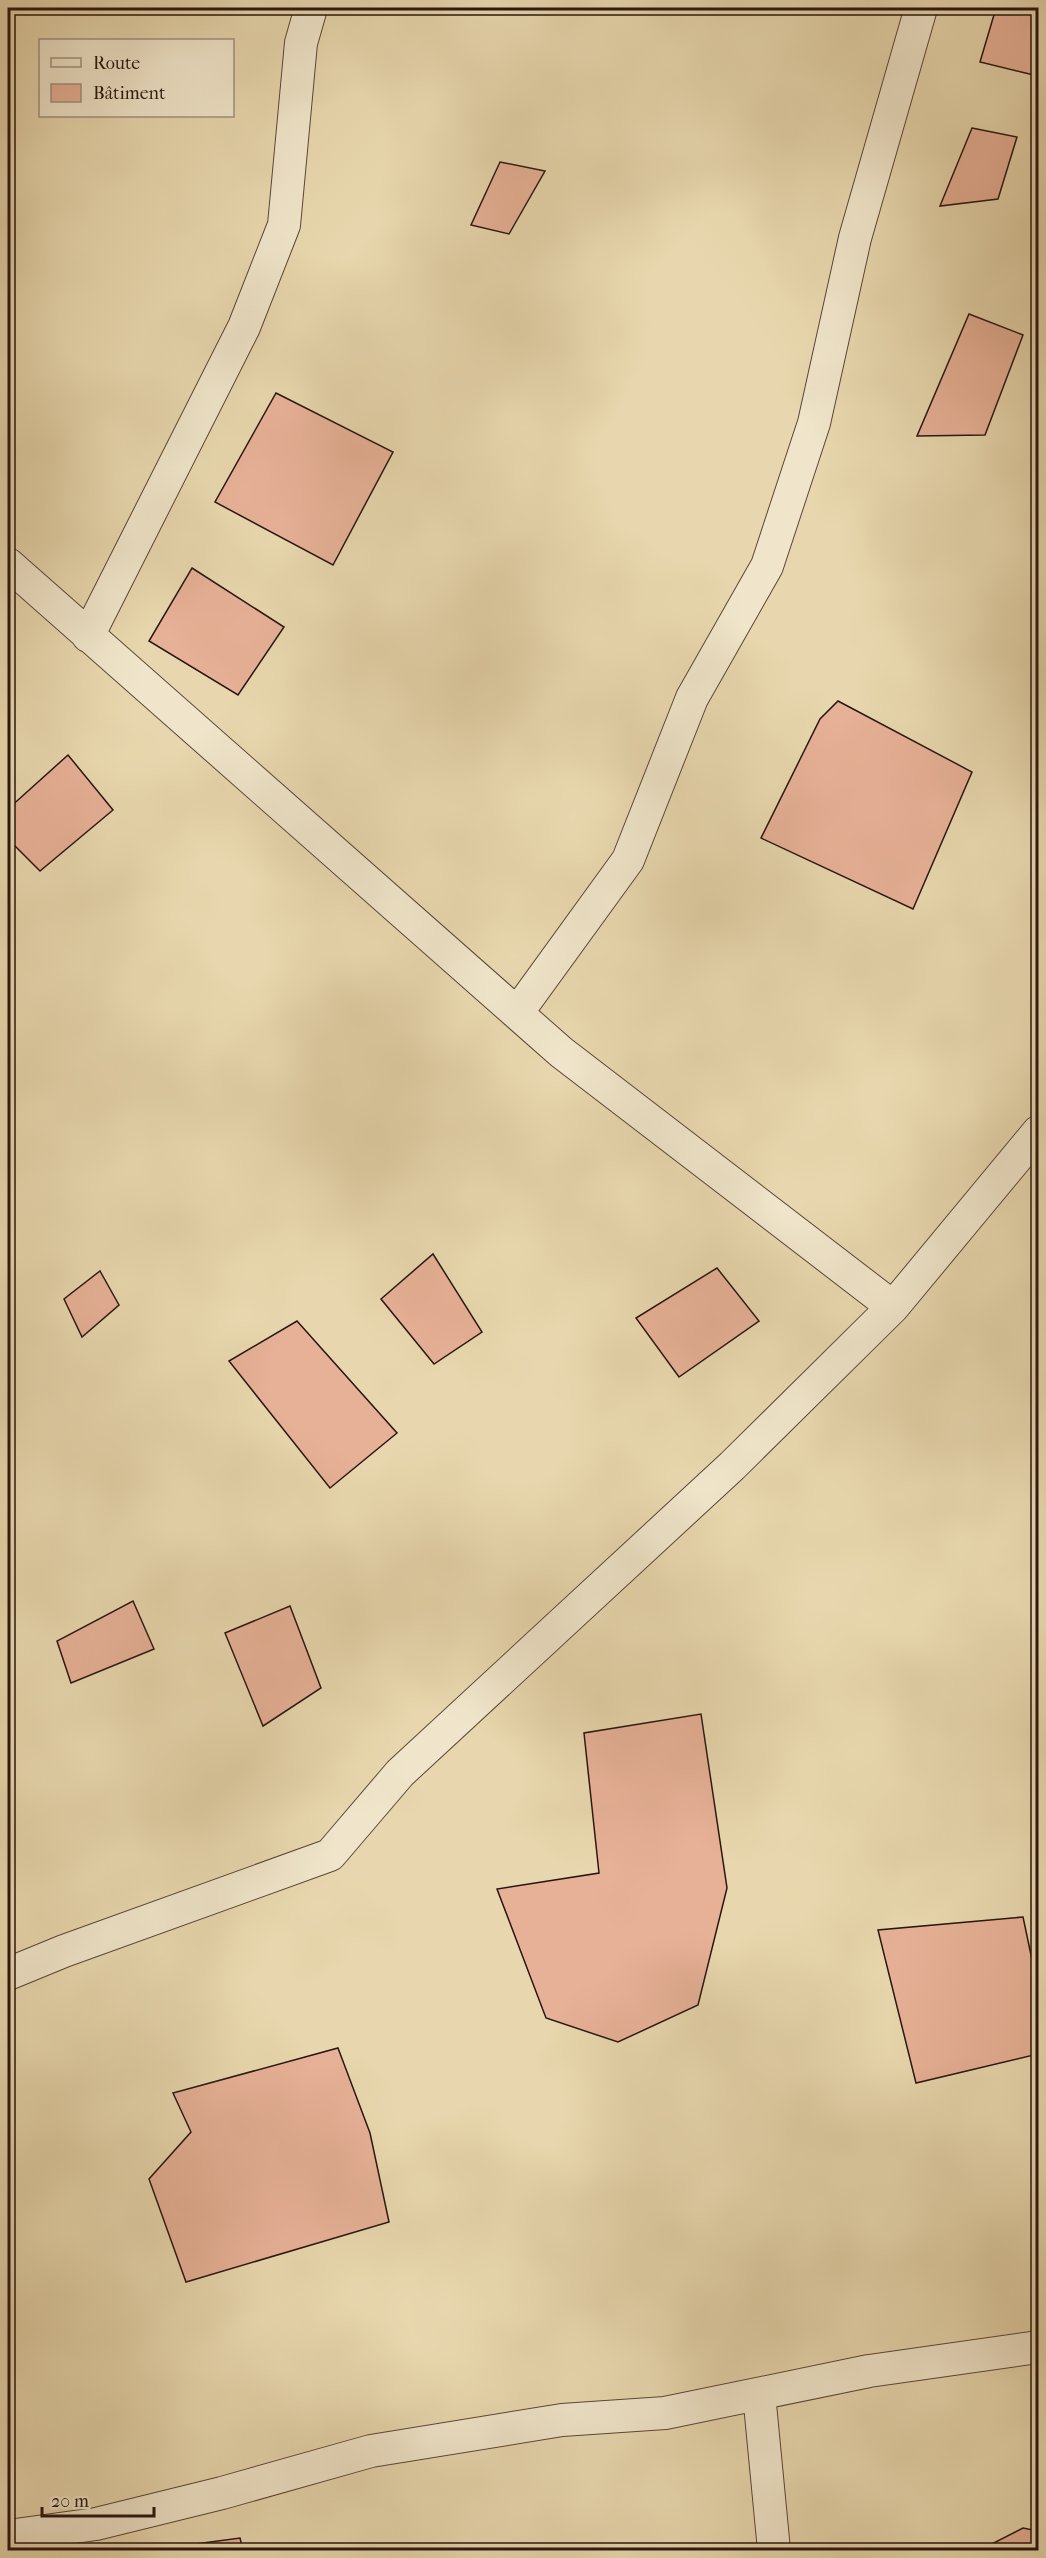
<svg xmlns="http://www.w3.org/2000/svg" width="1046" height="2558" font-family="'IM FELL French Canon',serif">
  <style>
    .building { fill: #e7b197; stroke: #291610; stroke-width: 1.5 }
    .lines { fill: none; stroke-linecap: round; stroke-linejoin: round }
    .street-casing { stroke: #594638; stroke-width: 34 }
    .street { stroke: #f0e5ca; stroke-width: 32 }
  </style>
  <rect width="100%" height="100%" fill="#e8d7ae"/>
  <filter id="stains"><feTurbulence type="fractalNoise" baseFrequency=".00333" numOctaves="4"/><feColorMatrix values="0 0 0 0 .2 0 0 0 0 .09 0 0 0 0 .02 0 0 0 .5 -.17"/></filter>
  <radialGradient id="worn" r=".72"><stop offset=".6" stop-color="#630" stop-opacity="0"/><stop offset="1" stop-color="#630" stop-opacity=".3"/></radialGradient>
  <path class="building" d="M996,8H1038V76L980,62Z
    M972,128L1017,137L998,199L940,206Z
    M500,162L545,171L509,234L471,225Z
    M969,314L1023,335L985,435L917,436Z
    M276,393L393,452L333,565L215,502Z
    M192,568L284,627L238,695L149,641Z
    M838,701L972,772L913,909L761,838L820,719Z
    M68,755L113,810L40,871L8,839V809Z
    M433,1254L482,1332L434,1364L381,1299Z
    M717,1268L759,1321L679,1377L636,1318Z
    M100,1271L119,1305L82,1337L64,1299Z
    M297,1321L397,1433L330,1488L229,1361Z
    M133,1601L154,1649L71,1683L57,1641Z
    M290,1606L321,1688L263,1726L225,1633Z
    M701,1714L727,1888L698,2005L618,2042L546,2018L497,1889L599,1873L584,1733Z
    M1023,1917L1038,1988V2054L916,2083L878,1930Z
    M338,2048L370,2133L389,2222L186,2282L149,2179L191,2132L173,2093Z
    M1023,2528L1038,2531V2550H980Z
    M240,2538L243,2550H174L173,2547Z"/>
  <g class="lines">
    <g class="street-casing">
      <path id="street" d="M8,564L561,1052L893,1307
        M88,636L244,327L284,225L301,43L311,8
        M517,1013L628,860L692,698L767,566L814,423L855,238L921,8
        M8,1974L64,1951L330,1855L400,1773L732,1466L893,1307L1038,1132
        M759,2394L774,2550
        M8,2536L96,2524L222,2493L371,2451L562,2420L665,2413L869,2371L1038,2347"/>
    </g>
    <use href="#street" class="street"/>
  </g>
  <rect width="1046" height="2558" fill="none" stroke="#e8d7ae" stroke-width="30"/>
  <rect x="9" y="9" width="1028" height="2540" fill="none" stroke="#291610" stroke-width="3"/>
  <rect x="15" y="15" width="1016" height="2528" fill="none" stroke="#291610" stroke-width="1.5"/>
  <rect x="39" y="39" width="195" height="78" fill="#f0e5ca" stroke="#a09280" stroke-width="1.5"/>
  <rect x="51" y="58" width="30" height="9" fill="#f0e5ca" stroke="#a09280" stroke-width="1.5"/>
  <text x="93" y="69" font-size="18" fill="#291610">Route</text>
  <rect x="51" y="84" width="30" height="18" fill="#e7b197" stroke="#a09280" stroke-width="1.5"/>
  <text x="93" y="99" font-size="18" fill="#291610">Bâtiment</text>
  <path d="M42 2507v9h112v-9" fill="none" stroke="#291610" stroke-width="3"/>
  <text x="51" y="2507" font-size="18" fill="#291610" stroke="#f0e5ca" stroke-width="4.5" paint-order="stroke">20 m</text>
  <rect width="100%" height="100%" filter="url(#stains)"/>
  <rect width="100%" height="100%" fill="url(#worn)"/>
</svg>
